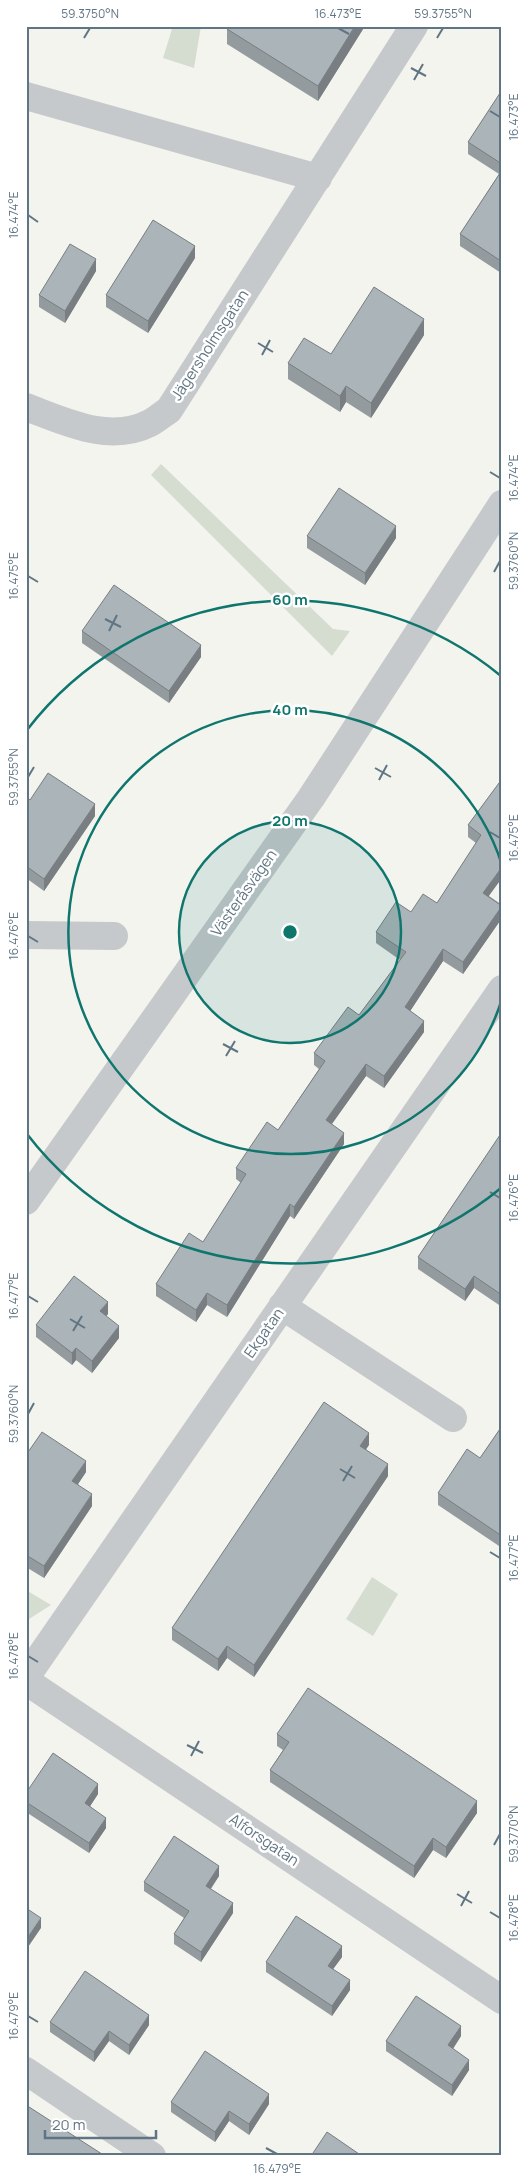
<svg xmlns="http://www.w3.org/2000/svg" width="528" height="2182" font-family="Manrope,sans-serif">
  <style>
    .green { fill: #d5dcd0 }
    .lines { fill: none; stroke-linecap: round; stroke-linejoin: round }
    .minor { stroke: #c6c9cc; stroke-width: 28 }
    .wall { fill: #939b9e }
    .shaded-wall { fill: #787e81 }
    .building { fill: #abb4b8; stroke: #787e81 }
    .ticks { fill: none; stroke: #607583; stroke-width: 2 }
    .ring { fill: none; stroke: #0f766e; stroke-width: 2.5 }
    .labels { text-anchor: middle; stroke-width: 5; stroke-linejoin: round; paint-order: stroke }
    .street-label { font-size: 15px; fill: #607583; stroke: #fff }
    .centre { fill: #0f766e; stroke: #fff; stroke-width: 2.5 }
    .ring-label { font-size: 15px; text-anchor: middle; font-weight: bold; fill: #0f766e; stroke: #fff; stroke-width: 5; stroke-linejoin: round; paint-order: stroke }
    .neatline { fill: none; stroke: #607583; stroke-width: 2 }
    .ticks-label { font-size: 12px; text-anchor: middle; fill: #607583 }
  </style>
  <rect width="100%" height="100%" fill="#f4f4ef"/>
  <path class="green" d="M173,26H201L194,68L163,58Z
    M161,464L333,629L350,631L332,656L151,475Z
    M372,1577L398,1594L373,1636L346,1619Z
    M26,1590L51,1605L26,1621Z"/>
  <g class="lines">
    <path class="minor" d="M26,96L318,178
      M26,407C64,421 109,444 150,423C156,420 163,414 169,410L414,26
      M26,935L114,936
      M26,1201L311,798L502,504
      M282,1306L453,1418
      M26,1677L502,989
      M26,1681L502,2000
      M26,2071L152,2156"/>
  </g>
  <path class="wall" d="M229,26H365L318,101L227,44V29Z
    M502,90V271L501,273L460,246V234L499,174L468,154V142Z
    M195,258L148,333L106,307V295Z
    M96,271L65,323L39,307V295Z
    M424,335L371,418L346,402L340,412L288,379V363Z
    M307,536L396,538L365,585L307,548Z
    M82,631L201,657L169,703L82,643Z
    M502,779L489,896L502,905V918L463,974L443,961L410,1011L424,1032L384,1088L366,1076L332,1124L344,1144L294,1219L290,1216L227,1317L207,1305L196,1322L156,1296V1284L203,1242L241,1183L236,1179V1168L278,1130L319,1069L314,1065V1053L359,1015L400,960L376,943V932L411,912L437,903L476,843L468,837V825Z
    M26,797L30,800L95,816L44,891L26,878Z
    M502,1132V1307L474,1288L465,1301L418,1269V1257Z
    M108,1314L106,1316L119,1338L92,1373L76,1360L72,1365L36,1337V1325Z
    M502,1426V1548L438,1505V1493L480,1458Z
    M369,1445L366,1449L388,1476L254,1677L227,1658L218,1671L172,1640V1628Z
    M26,1455L86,1472L78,1484L92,1506L44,1578L26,1567Z
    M277,1734L477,1813L446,1858L433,1850L414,1878L270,1782V1770L283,1750L277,1746Z
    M26,1793L98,1794L90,1806L106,1828L89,1853L26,1812Z
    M219,1876L211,1889L233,1913L201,1962L174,1944V1934L184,1918L144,1891V1882Z
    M342,1957L333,1969L350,1990L332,2016L266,1972V1962Z
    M50,2022L149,2025L129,2055L109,2041L94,2062L50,2032Z
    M461,2036L453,2049L469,2070L452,2096L386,2051V2041Z
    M171,2102L269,2104L249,2135L229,2121L215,2142L171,2112Z"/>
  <path class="shaded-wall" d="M355,26H365L318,101V86Z
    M195,246V258L148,333V321Z
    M96,259V271L65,323V311Z
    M502,259V271L501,273V261Z
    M424,319V335L371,418V403Z
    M346,386V402L340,412V396Z
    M396,526V538L365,585V573Z
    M201,645V657L169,703V691Z
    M95,804V816L44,891V879Z
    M502,867V878L483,904V893Z
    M502,906V918L463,974V962Z
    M443,949V961L405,1019V1007Z
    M424,1021V1032L384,1088V1076Z
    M366,1064V1076L326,1132V1120Z
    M344,1133V1144L294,1219V1207Z
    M290,1204V1216L227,1317V1305Z
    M474,1276V1288L465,1301V1289Z
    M207,1293V1305L196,1322V1310Z
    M108,1302V1314L100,1323V1311Z
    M119,1326V1338L92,1373V1361Z
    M76,1348V1360L72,1365V1353Z
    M369,1433V1445L360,1458V1446Z
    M86,1461V1472L72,1493V1481Z
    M388,1464V1476L254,1677V1665Z
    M92,1494V1506L44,1578V1566Z
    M227,1646V1658L218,1671V1659Z
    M98,1784V1794L85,1814V1803Z
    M477,1801V1813L446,1858V1847Z
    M106,1818V1828L89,1853V1843Z
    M433,1838V1850L414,1878V1866Z
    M219,1866V1876L206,1895V1886Z
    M233,1903V1913L201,1962V1952Z
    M41,1918V1928L26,1950V1940Z
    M342,1946V1957L328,1976V1966Z
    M350,1980V1990L332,2016V2006Z
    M149,2015V2025L129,2055V2045Z
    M461,2026V2036L448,2056V2045Z
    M109,2031V2041L94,2062V2052Z
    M469,2060V2070L452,2096V2085Z
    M269,2094V2104L249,2135V2124Z
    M229,2111V2121L215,2142V2132Z"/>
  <path class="building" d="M229,26H355L318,86L227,29Z
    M502,90V164L468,142Z
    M502,170V259L501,261L460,234Z
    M153,220L195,246L148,321L106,295Z
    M70,244L96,259L65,311L39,295Z
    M374,287L424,319L371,403L346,386L340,396L288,363L304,338L331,354Z
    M339,488L396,526L365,573L307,536Z
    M114,585L201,645L169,691L82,631Z
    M48,773L95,804L44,879L26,866V797L30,800Z
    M502,779V867L483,893L502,906L463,962L443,949L405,1007L424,1021L384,1076L366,1064L326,1120L344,1133L294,1207L290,1204L227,1305L207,1293L196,1310L156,1284L189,1233L203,1242L246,1174L236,1168L267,1122L278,1130L325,1061L314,1053L348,1007L359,1015L406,952L376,932L396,902L411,912L423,894L437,903L481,835L468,825Z
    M502,1132V1295L474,1276L465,1289L418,1257Z
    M74,1276L108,1302L100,1311L119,1326L92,1361L76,1348L72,1353L36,1325Z
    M324,1402L369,1433L360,1446L388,1464L254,1665L227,1646L218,1659L172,1628Z
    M502,1426V1536L438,1493L467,1449L480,1458Z
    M42,1432L86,1461L72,1481L92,1494L44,1566L26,1555V1455Z
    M308,1688L477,1801L446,1847L433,1838L414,1866L270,1770L289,1742L277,1734Z
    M53,1753L98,1784L85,1803L106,1818L89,1843L26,1802V1793Z
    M174,1836L219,1866L206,1886L233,1903L201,1952L174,1934L189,1911L144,1882Z
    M26,1908L41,1918L26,1940Z
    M296,1916L342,1946L328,1966L350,1980L332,2006L266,1962Z
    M85,1971L149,2015L129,2045L109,2031L94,2052L50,2022Z
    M416,1996L461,2026L448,2045L469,2060L452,2085L386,2041Z
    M205,2051L269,2094L249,2124L229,2111L215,2132L171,2102Z
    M26,2105L105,2156H26Z
    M327,2132L362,2156H311Z"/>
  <path class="ticks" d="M338,28L349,34M84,38L90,28M437,38L443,28M411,68L426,76M414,80L423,64M490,111L500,117M28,215L38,222M258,343L273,352M262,355L270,340M490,472L500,478M494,572L500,561M28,576L38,582M105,619L121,627M109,631L117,615M375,768L391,777M28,777L34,767M379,780L387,765M490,832L500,838M28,936L38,942M223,1044L238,1052M226,1056L235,1041M490,1192L500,1198M28,1296L38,1302M70,1319L85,1328M73,1331L82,1316M28,1414L34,1403M340,1469L355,1478M343,1481L352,1466M490,1552L500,1558M28,1656L38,1662M187,1745L203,1753M191,1756L199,1741M494,1845L500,1834M457,1894L472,1903M461,1906L469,1891M490,1912L500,1918M28,2016L38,2022M266,2148L277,2154"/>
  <circle cx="290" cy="932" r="111" fill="#0f766e" fill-opacity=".12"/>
  <g class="ring">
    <circle cx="290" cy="932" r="111"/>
    <path d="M502 999A222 222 0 1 1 502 865"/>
    <path d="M501 1188A332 332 0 0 1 27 1134M27 730A332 332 0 0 1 501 676"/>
  </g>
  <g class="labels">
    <g class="street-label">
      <text transform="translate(210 345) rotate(-57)" y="5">Jägersholmsgatan</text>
      <text transform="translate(244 893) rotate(-55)" y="5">Västeråsvägen</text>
      <text transform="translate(264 1333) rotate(-55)" y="5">Ekgatan</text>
      <text transform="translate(264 1840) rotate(34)" y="5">Alforsgatan</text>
    </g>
  </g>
  <circle cx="290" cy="932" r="8" class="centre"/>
  <g class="ring-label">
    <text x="290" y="605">60 m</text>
    <text x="290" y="715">40 m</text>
    <text x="290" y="826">20 m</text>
  </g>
  <rect width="528" height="2182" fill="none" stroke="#ffffff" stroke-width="55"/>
  <path d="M45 2130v8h111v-8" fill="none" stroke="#607583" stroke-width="2.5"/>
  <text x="52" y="2130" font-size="15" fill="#607583" stroke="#ffffff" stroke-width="4" paint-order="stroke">20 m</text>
  <rect x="28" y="28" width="472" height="2126" class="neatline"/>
  <g class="ticks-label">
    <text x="90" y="18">59.3750°N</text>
    <text x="338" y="18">16.473°E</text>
    <text x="443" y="18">59.3755°N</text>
    <text transform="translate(514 117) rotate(-90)" y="4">16.473°E</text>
    <text transform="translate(14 215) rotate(-90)" y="4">16.474°E</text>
    <text transform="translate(514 478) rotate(-90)" y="4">16.474°E</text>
    <text transform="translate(514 561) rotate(-90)" y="4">59.3760°N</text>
    <text transform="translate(14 576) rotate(-90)" y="4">16.475°E</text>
    <text transform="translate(14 777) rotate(-90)" y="4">59.3755°N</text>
    <text transform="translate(514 838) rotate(-90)" y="4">16.475°E</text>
    <text transform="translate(14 936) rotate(-90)" y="4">16.476°E</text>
    <text transform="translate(514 1198) rotate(-90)" y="4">16.476°E</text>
    <text transform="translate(14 1296) rotate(-90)" y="4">16.477°E</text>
    <text transform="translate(14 1414) rotate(-90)" y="4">59.3760°N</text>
    <text transform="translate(514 1558) rotate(-90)" y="4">16.477°E</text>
    <text transform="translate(14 1656) rotate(-90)" y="4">16.478°E</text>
    <text transform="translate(514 1834) rotate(-90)" y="4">59.3770°N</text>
    <text transform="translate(514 1918) rotate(-90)" y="4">16.478°E</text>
    <text transform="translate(14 2016) rotate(-90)" y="4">16.479°E</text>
    <text x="277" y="2173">16.479°E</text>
  </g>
</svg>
